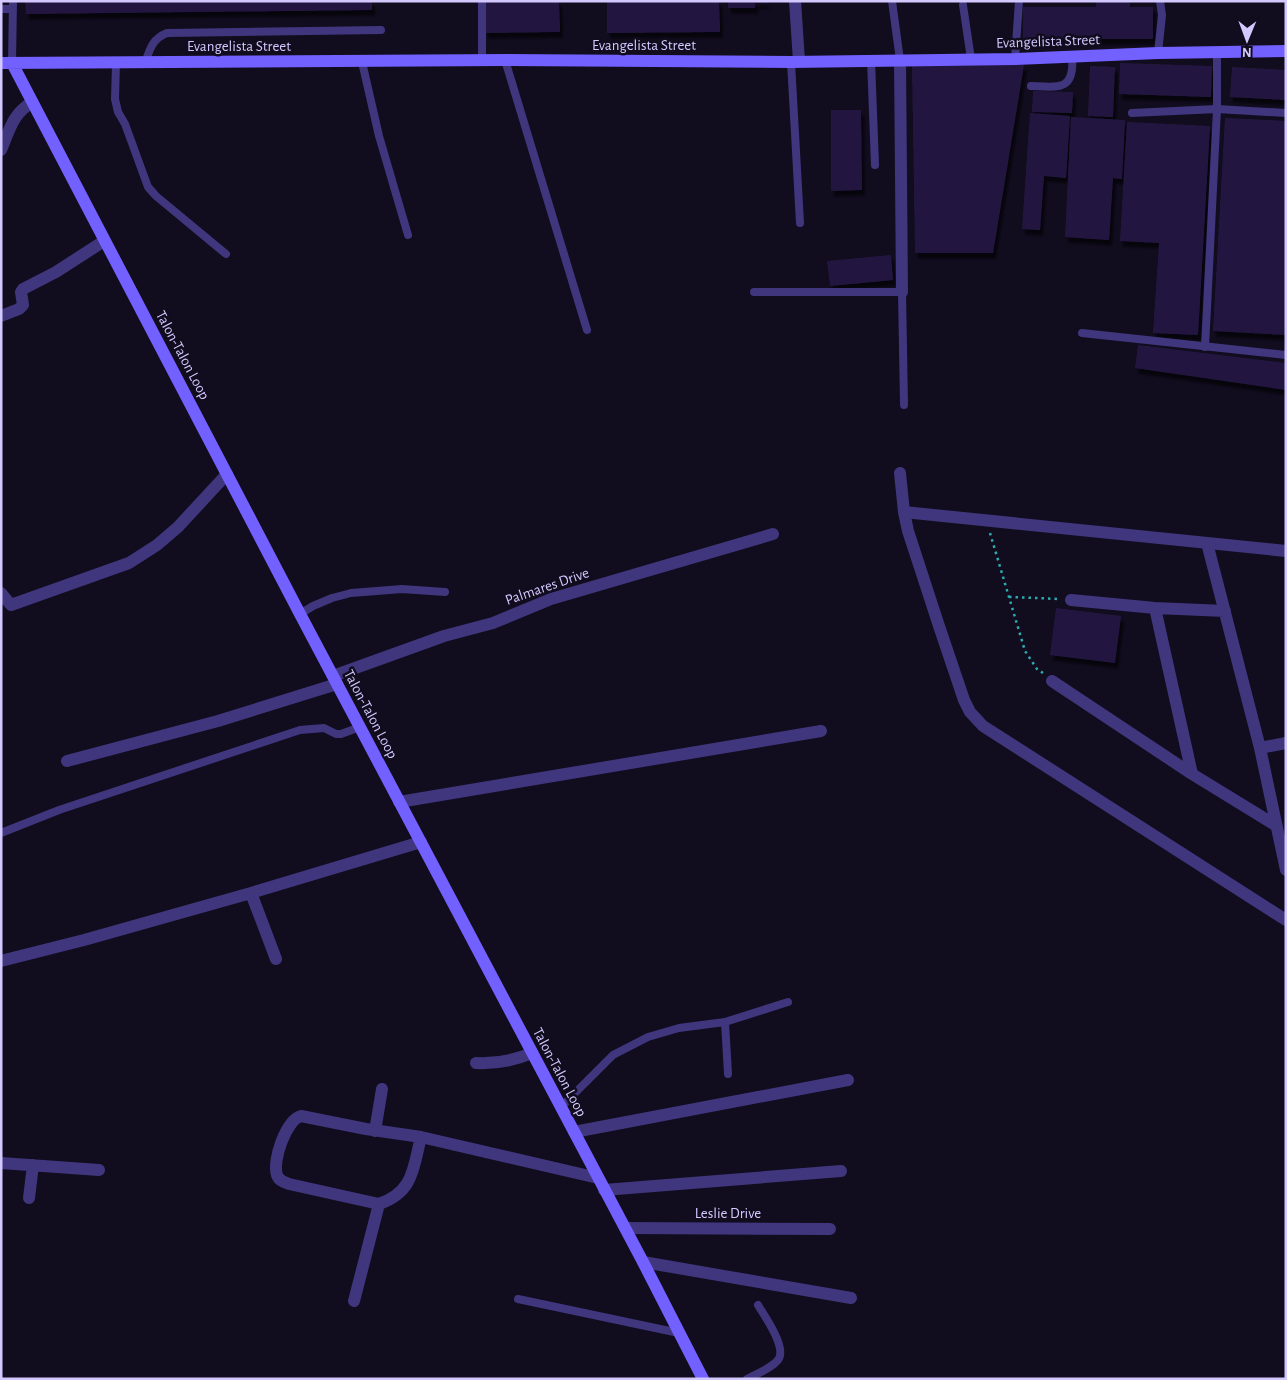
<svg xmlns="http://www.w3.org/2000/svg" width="1287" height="1380" font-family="'Alegreya Sans',sans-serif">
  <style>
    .building { fill: #23183f; filter: url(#shadow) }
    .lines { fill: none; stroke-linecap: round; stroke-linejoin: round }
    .path { stroke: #2dabaf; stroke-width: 2.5; stroke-dasharray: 2.5 4; stroke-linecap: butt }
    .lane { stroke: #40367d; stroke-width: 8 }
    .street { stroke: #40367d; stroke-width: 12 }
    .secondary { stroke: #7260ff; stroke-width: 12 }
    .labels { text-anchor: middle; stroke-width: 5; stroke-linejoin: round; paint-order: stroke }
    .street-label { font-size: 15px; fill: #d4c9ff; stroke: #110c1e }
  </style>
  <defs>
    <filter id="shadow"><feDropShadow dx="3" dy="5.5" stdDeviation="1" flood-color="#0009"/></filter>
  </defs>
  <rect width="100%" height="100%" fill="#110c1e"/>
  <path class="building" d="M25,1H372V10L26,14Z
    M484,1H559L560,32L485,33Z
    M607,1H719L720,32L607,33Z
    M728,1H767V3H755V8H728Z
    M1096,1H1130V7H1153V39H1023V7H1096Z
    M1120,63L1212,66L1211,97L1119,94Z
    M912,64L1024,65L993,253H915Z
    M1090,66L1115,67L1113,117L1088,116Z
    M1232,67L1286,70V100L1230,97Z
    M1033,91L1073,92L1072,113L1032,112Z
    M831,110H861L862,190L831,191Z
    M1030,113L1070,116L1066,178L1044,176L1040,230L1022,229Z
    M1071,117L1125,120L1122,179L1113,178L1109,240L1065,237Z
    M1225,118L1286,121V335L1213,331Z
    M1127,122L1210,126L1198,335L1153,333L1159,243L1120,241Z
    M891,255L893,280L830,286L827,261Z
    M1138,345L1286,363V390L1135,368Z
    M1056,608L1121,616L1115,663L1050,655Z"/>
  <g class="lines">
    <path class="path" d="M990,533L1025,651L1037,669L1043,673
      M1009,597L1060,599"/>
    <path class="lane" d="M892,1L900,60
      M963,5L971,59
      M1,9H13
      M1217,52V109L1286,113
      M1158,53L1162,15L1160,1
      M1015,59L1019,1
      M505,60L587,330
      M871,60L875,165
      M482,61V1
      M362,62L379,136L408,235
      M791,62L800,223
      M12,63L13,1
      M116,63L115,99L118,112L125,124L148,187L156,196L226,254
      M145,63C150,49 152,39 167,33L381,30
      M1031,86C1059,87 1075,91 1072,56
      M1132,113L1217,109L1205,347
      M754,292H902L904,405
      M1082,333L1286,355
      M300,614L313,606L332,598L351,593L402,589L445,592
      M1,833L59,810L300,730L324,728L336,734H341L360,727
      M725,1022L728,1074
      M561,1107L613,1055L648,1037L679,1028L725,1022L788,1002
      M518,1299L679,1333
      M747,1379C756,1374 770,1369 777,1361C789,1350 765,1317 758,1305"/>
    <path class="street" d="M795,1L799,61
      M900,60L902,292
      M1,150C10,129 12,115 32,102
      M1,316L19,309L23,305L21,292L23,289L56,272L104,241
      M900,473L904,512L908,531L939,626L964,700L970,712L983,726L1286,920
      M904,512L1286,551
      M1207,543L1260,748L1286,870
      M1,593L11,605L129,563L157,545L178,527L227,474
      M1071,600L1155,608L1225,611
      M1155,608L1192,774
      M333,676L444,636L493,623L551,599L773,534
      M1052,681L1192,774L1275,825
      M1260,748L1286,743
      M67,761L218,721L337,684
      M399,802L821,731
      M251,893L276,959
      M1,961L84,940L251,893L421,842
      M476,1063C497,1064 513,1061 532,1053
      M375,1131L382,1089
      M574,1132L848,1080
      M421,1137L366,1129L301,1116C286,1120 272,1161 277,1175C279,1181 284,1182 289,1184L379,1204C414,1192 413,1168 421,1137L598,1178
      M1,1163L99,1170
      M604,1190L841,1171
      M29,1198L33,1165
      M625,1228L830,1229
      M643,1262L851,1298
      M354,1301L379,1204"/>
    <path class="secondary" d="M1,63L505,60L791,62L1015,59L1158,53L1286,51
      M12,63L300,614L643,1262L703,1379"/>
  </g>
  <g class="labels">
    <g class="street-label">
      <text transform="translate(1048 41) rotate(-2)" y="5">Evangelista Street</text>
      <text x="644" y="50">Evangelista Street</text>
      <text x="239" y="51">Evangelista Street</text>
      <text transform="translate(183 355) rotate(62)" y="5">Talon-Talon Loop</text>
      <text transform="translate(547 586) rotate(-19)" y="5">Palmares Drive</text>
      <text transform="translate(371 714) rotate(62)" y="5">Talon-Talon Loop</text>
      <text transform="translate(560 1072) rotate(62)" y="5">Talon-Talon Loop</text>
      <text x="728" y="1218">Leslie Drive</text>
    </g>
  </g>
  <rect width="1287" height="1380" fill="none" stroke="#d4c9ff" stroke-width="5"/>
  <g transform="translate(1247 40) rotate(181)" stroke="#110c1e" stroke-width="4" paint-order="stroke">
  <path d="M0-4L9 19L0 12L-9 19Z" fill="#d4c9ff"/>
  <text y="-8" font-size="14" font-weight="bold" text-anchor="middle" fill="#d4c9ff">N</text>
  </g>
</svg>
